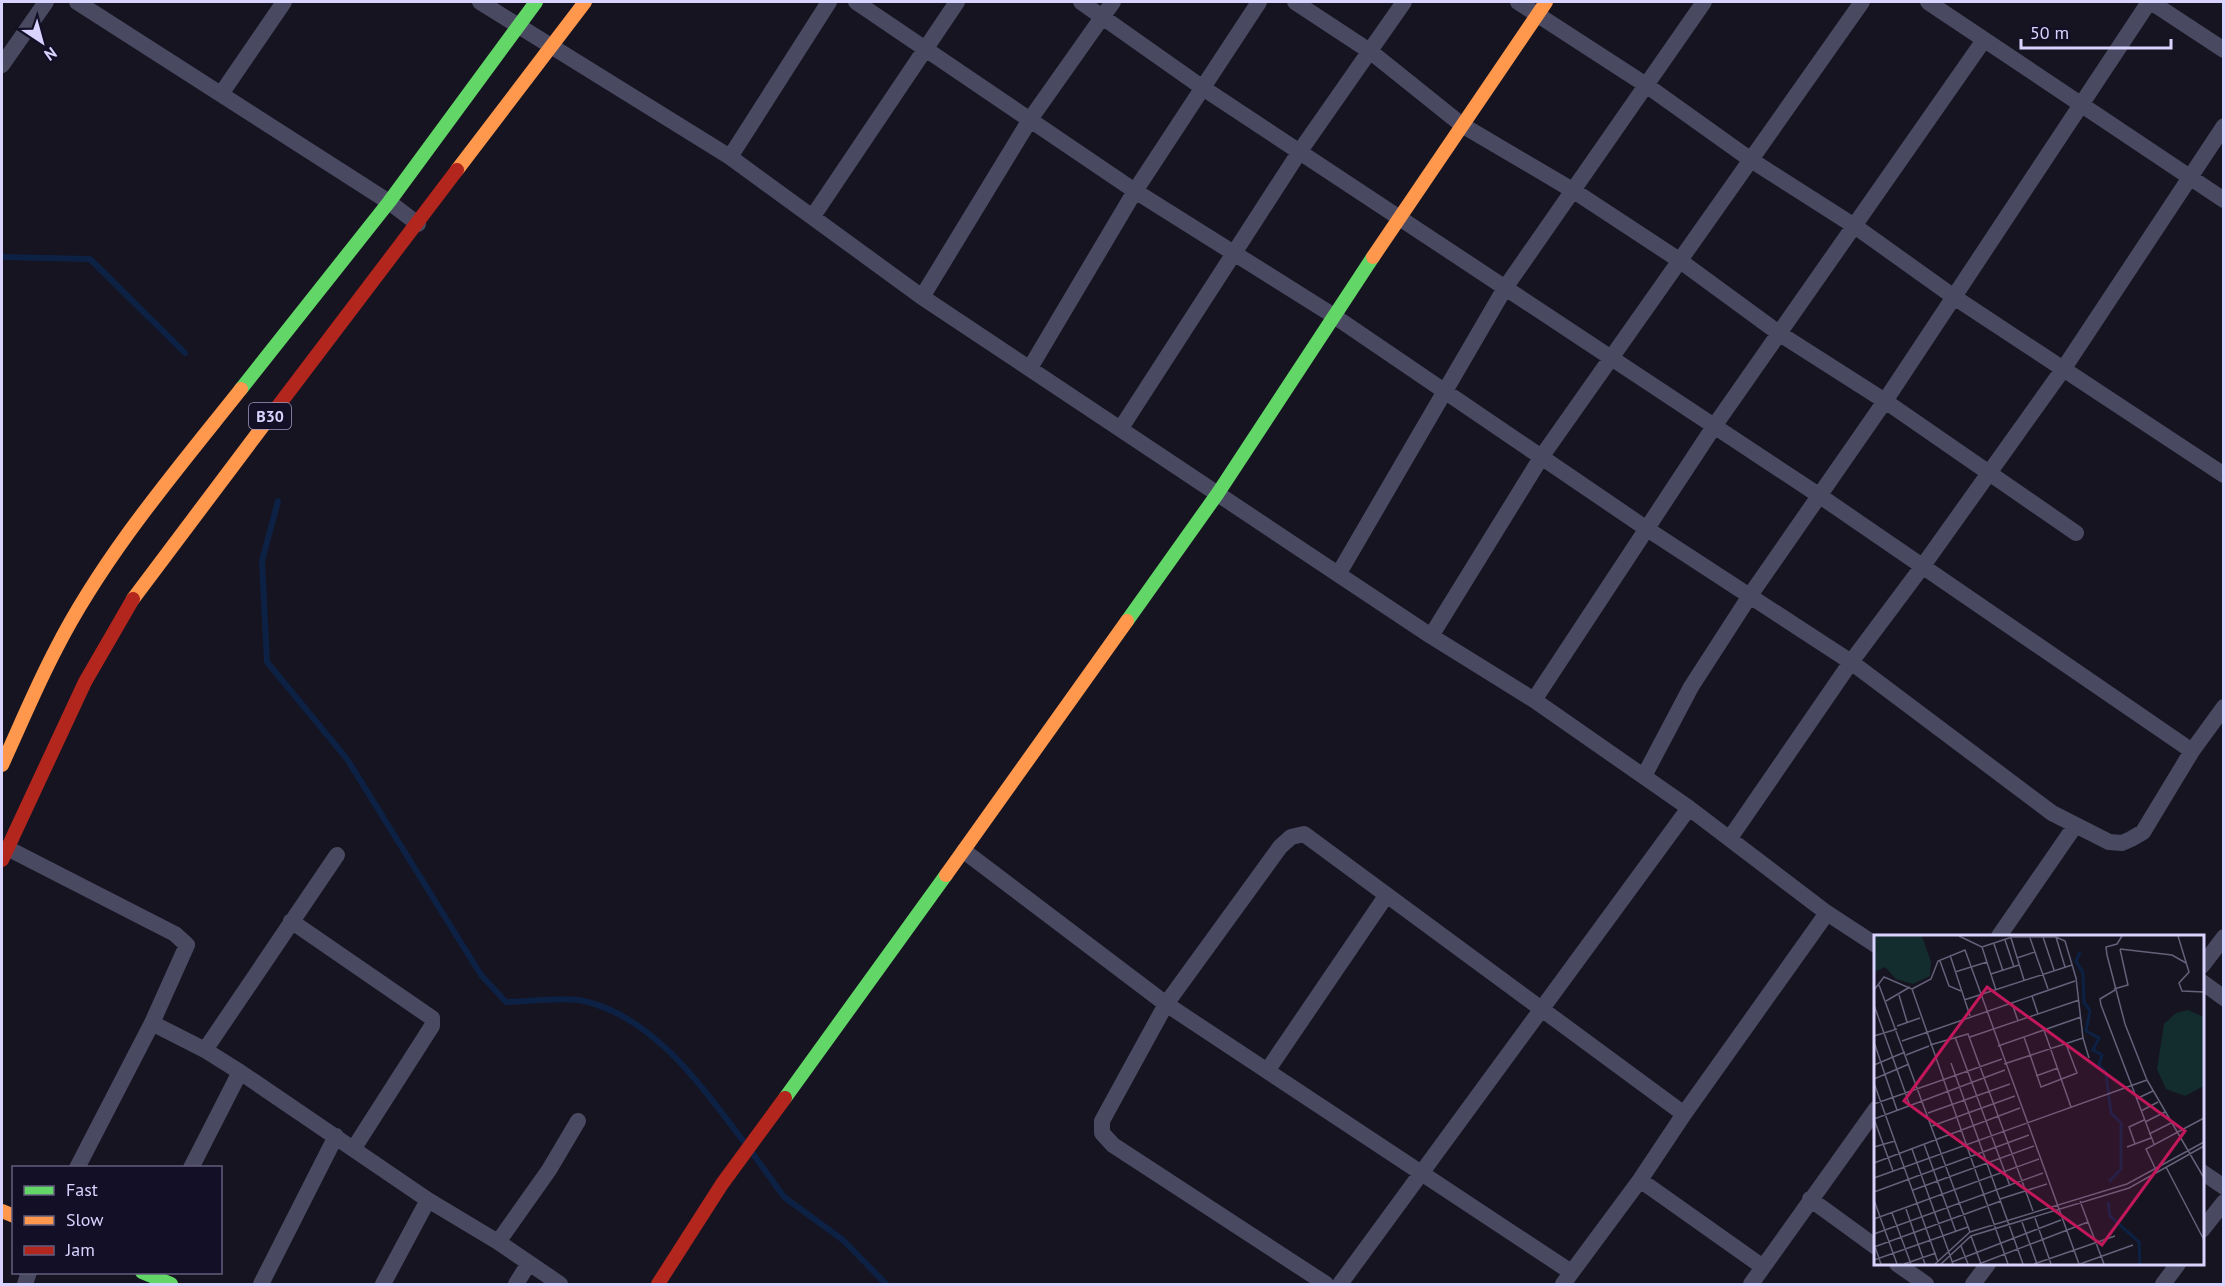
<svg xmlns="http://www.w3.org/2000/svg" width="2225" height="1286" font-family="'PT Sans',sans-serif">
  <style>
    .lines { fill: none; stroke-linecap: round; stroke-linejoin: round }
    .stream { stroke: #0d2144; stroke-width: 6 }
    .street { stroke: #4a4962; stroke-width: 16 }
    .fast { stroke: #63d668; stroke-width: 14 }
    .slow { stroke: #ff974d; stroke-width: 14 }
    .jam { stroke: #b3261e; stroke-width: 14 }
    .labels { text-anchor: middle; stroke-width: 6; stroke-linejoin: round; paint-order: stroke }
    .shield { fill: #130f26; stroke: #9e99be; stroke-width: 1.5 }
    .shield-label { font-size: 16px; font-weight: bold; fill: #d9d4ff }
    .inset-river { fill: none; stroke: #0d2144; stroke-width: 3 }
    .inset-road { fill: none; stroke: #64617a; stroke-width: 1.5 }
    .view { fill: #c2185b; fill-opacity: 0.15; stroke: #c2185b; stroke-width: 3 }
    .inset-edge { fill: none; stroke: #d9d4ff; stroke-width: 3 }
  </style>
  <rect width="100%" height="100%" fill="#161421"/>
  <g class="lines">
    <path class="stream" d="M2,257L90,259L185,353
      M278,501L262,561L267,662L347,759L481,975L506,1002C527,1002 570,996 588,1002C658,1021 703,1089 745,1143
      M751,1151L784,1197L843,1240L886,1284"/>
    <path class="street" d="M77,2L389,202L418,224
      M480,2L730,157L922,297L1431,636L1534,700L1689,808L1827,913L1876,945
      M856,2L1135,191L1334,316L1647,529L1851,662L2052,813L2109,842L2122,843L2131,839L2143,832L2192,751L2224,707
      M1081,2L1203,88L1820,496L2192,751
      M1295,2L1371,52L1462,125L1574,191L1679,260L1780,334L1885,401L2076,533
      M1518,2L1646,85L1751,160L1856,227L1954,297L2224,475
      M1928,2L2224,200
      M2151,2L2224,50
      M2,65L46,2
      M221,94L284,2
      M730,157L829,2
      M813,216L957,2
      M922,297L1031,118L1113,2
      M1030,368L1135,191L1259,2
      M1121,428L1300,151L1404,2
      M1339,573L1505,288L1704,2
      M1431,636L1542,456L1862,2
      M1534,700L1715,425L1984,40
      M1644,776L1691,687L1751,594L1885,401L2149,2
      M1730,838L1851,662L1922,567L2064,368L2224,126
      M7,848L175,934L187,945L152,1023L77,1168
      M964,851L1166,1004L1571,1272
      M291,921L432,1018V1026L354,1148
      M1999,936L2075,826
      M2202,966L2224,937
      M2202,982L2224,998
      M152,1023L205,1050L240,1072L428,1200L498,1242L560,1284
      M205,1050L337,855
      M1267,1071L1386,896
      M191,1168L240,1072
      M2202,1172L2224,1187
      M1640,1180L1763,1267
      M1810,1199L1876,1247
      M2202,1230L2224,1202
      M498,1242L549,1170L578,1121
      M1897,1264L1926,1284
      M25,1284L29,1272
      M261,1284L336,1136
      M383,1284L428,1200
      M516,1284L529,1263
      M1326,1284L1113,1145L1102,1133V1121L1166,1004L1280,847L1291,837L1304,834L1684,1114
      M1340,1284L1689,808
      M1563,1284L1640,1180L1684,1114L1827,913
      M1751,1284L1876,1109
      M1973,1284L1988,1264
      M2163,1284L2178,1264"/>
    <path class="fast" d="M241,389L389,202L536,2
      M1127,621L1218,493L1373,257
      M785,1098L946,875
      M142,1272L171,1284"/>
    <path class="slow" d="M457,170L585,2
      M1373,257L1546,2
      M133,599L269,418
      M2,765C20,726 36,687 56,649C104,555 175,472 241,389
      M946,875L1127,621
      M2,1211L14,1216"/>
    <path class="jam" d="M269,418L457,170
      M2,860L85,682L133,599
      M658,1284L722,1184L785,1098"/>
  </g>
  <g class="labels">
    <rect class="shield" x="249" y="403" width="42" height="26" rx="4.5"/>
    <g class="shield-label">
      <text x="270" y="422">B30</text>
    </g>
  </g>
  <g transform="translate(1874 935)">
    <rect width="330" height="330" fill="#161421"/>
    <path d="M0,1H48L57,27L56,41L39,49L22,44L11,32L0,37ZM314,75L330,82V151L311,161L292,154L283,134L290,89L302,78Z" fill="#132c2d"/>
    <path class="inset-river" d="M206,17L202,26L209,38L210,67L216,76L212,96L225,103L219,115L228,120L225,130L232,138L237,178L247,188V234L235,247M234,267L236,281L265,307L266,329"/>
    <path class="inset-road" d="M85,1L108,12L122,55M248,1L243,9L232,12L233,20L251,89L273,145M304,1L315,37L305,48L308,56L330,57M138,2H182L191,6L202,43L209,103L215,123M169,2L180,35M182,2L191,32M137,3L150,45M156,3L174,54M131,5L140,32M120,9L129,36M108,12L138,2M246,14L298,20L312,28M76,20L96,81M143,23L161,17M66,26L75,51L87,56M81,37L113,27M117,39L145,30M5,50L96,297M38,54L57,44L64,26L91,15L205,329M240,54L254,50L246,14M0,55L10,42L38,54L134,329M241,55L226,64L227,70L280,209M25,60L33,87M158,61L164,79M90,65L198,30M12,66L36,52M138,68L144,86M0,70L36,171M23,91L46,83M170,95L197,172M0,101L23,94M81,102L136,251M96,102L205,65M150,102L167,152L203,138L192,109M28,106L201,46M0,107L23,175M56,110L94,99L159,276M124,111L207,82M32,120L55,111M77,128L149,329M130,129L209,103M0,130L31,117M162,141L184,133M0,144L35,129M0,148L64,327M262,164L279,156M0,169L128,124M267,176L284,167M54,178L136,149M0,184L131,135M0,184L19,236M271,187L291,177M58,191L141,161M275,199L297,188M50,209L82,297M261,209L255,192L270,185M0,212L21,206M253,212L277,203M38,214L79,329M0,228L146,173M292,232L330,305M281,233L272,214L330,183M0,243L273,145L330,243M39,255L160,211M0,257L155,200M126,264L173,249M0,265L23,329M206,266L230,329M32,274L51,329M18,278L37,329M161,283L177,329M0,284L165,224M148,287L163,329M0,299L169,238M97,301L107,329M0,309L7,329M87,311L94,329M0,312L127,266M0,325L94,292M78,327L187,285M30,329L62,318M61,329L96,297L253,249L330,207M67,329L97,301L255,253L330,211M105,329L214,287M160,329L241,301M206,329L259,310"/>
    <path class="view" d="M113,52L311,196L228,310L30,166Z"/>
    <rect width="330" height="330" class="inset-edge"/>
  </g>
  <rect width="2225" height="1286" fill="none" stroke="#d9d4ff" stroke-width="6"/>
  <rect x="12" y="1166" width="210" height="108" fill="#130f26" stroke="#625e7d" stroke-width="1.5"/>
  <rect x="24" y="1186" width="30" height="9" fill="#63d668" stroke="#625e7d" stroke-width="1.5"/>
  <text x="66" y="1196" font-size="18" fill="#d9d4ff">Fast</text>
  <rect x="24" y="1216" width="30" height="9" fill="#ff974d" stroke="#625e7d" stroke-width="1.5"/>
  <text x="66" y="1226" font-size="18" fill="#d9d4ff">Slow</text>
  <rect x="24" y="1246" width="30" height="9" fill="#b3261e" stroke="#625e7d" stroke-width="1.5"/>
  <text x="66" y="1256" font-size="18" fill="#d9d4ff">Jam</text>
  <g transform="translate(42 42) rotate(144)" stroke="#130f26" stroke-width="4.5" paint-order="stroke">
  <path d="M0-4.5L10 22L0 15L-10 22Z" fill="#d9d4ff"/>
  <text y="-9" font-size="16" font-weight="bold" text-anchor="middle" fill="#d9d4ff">N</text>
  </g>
  <path d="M2021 39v9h150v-9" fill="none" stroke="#d9d4ff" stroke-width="3"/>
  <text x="2030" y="39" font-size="18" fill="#d9d4ff" stroke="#130f26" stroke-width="4.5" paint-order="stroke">50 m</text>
</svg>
